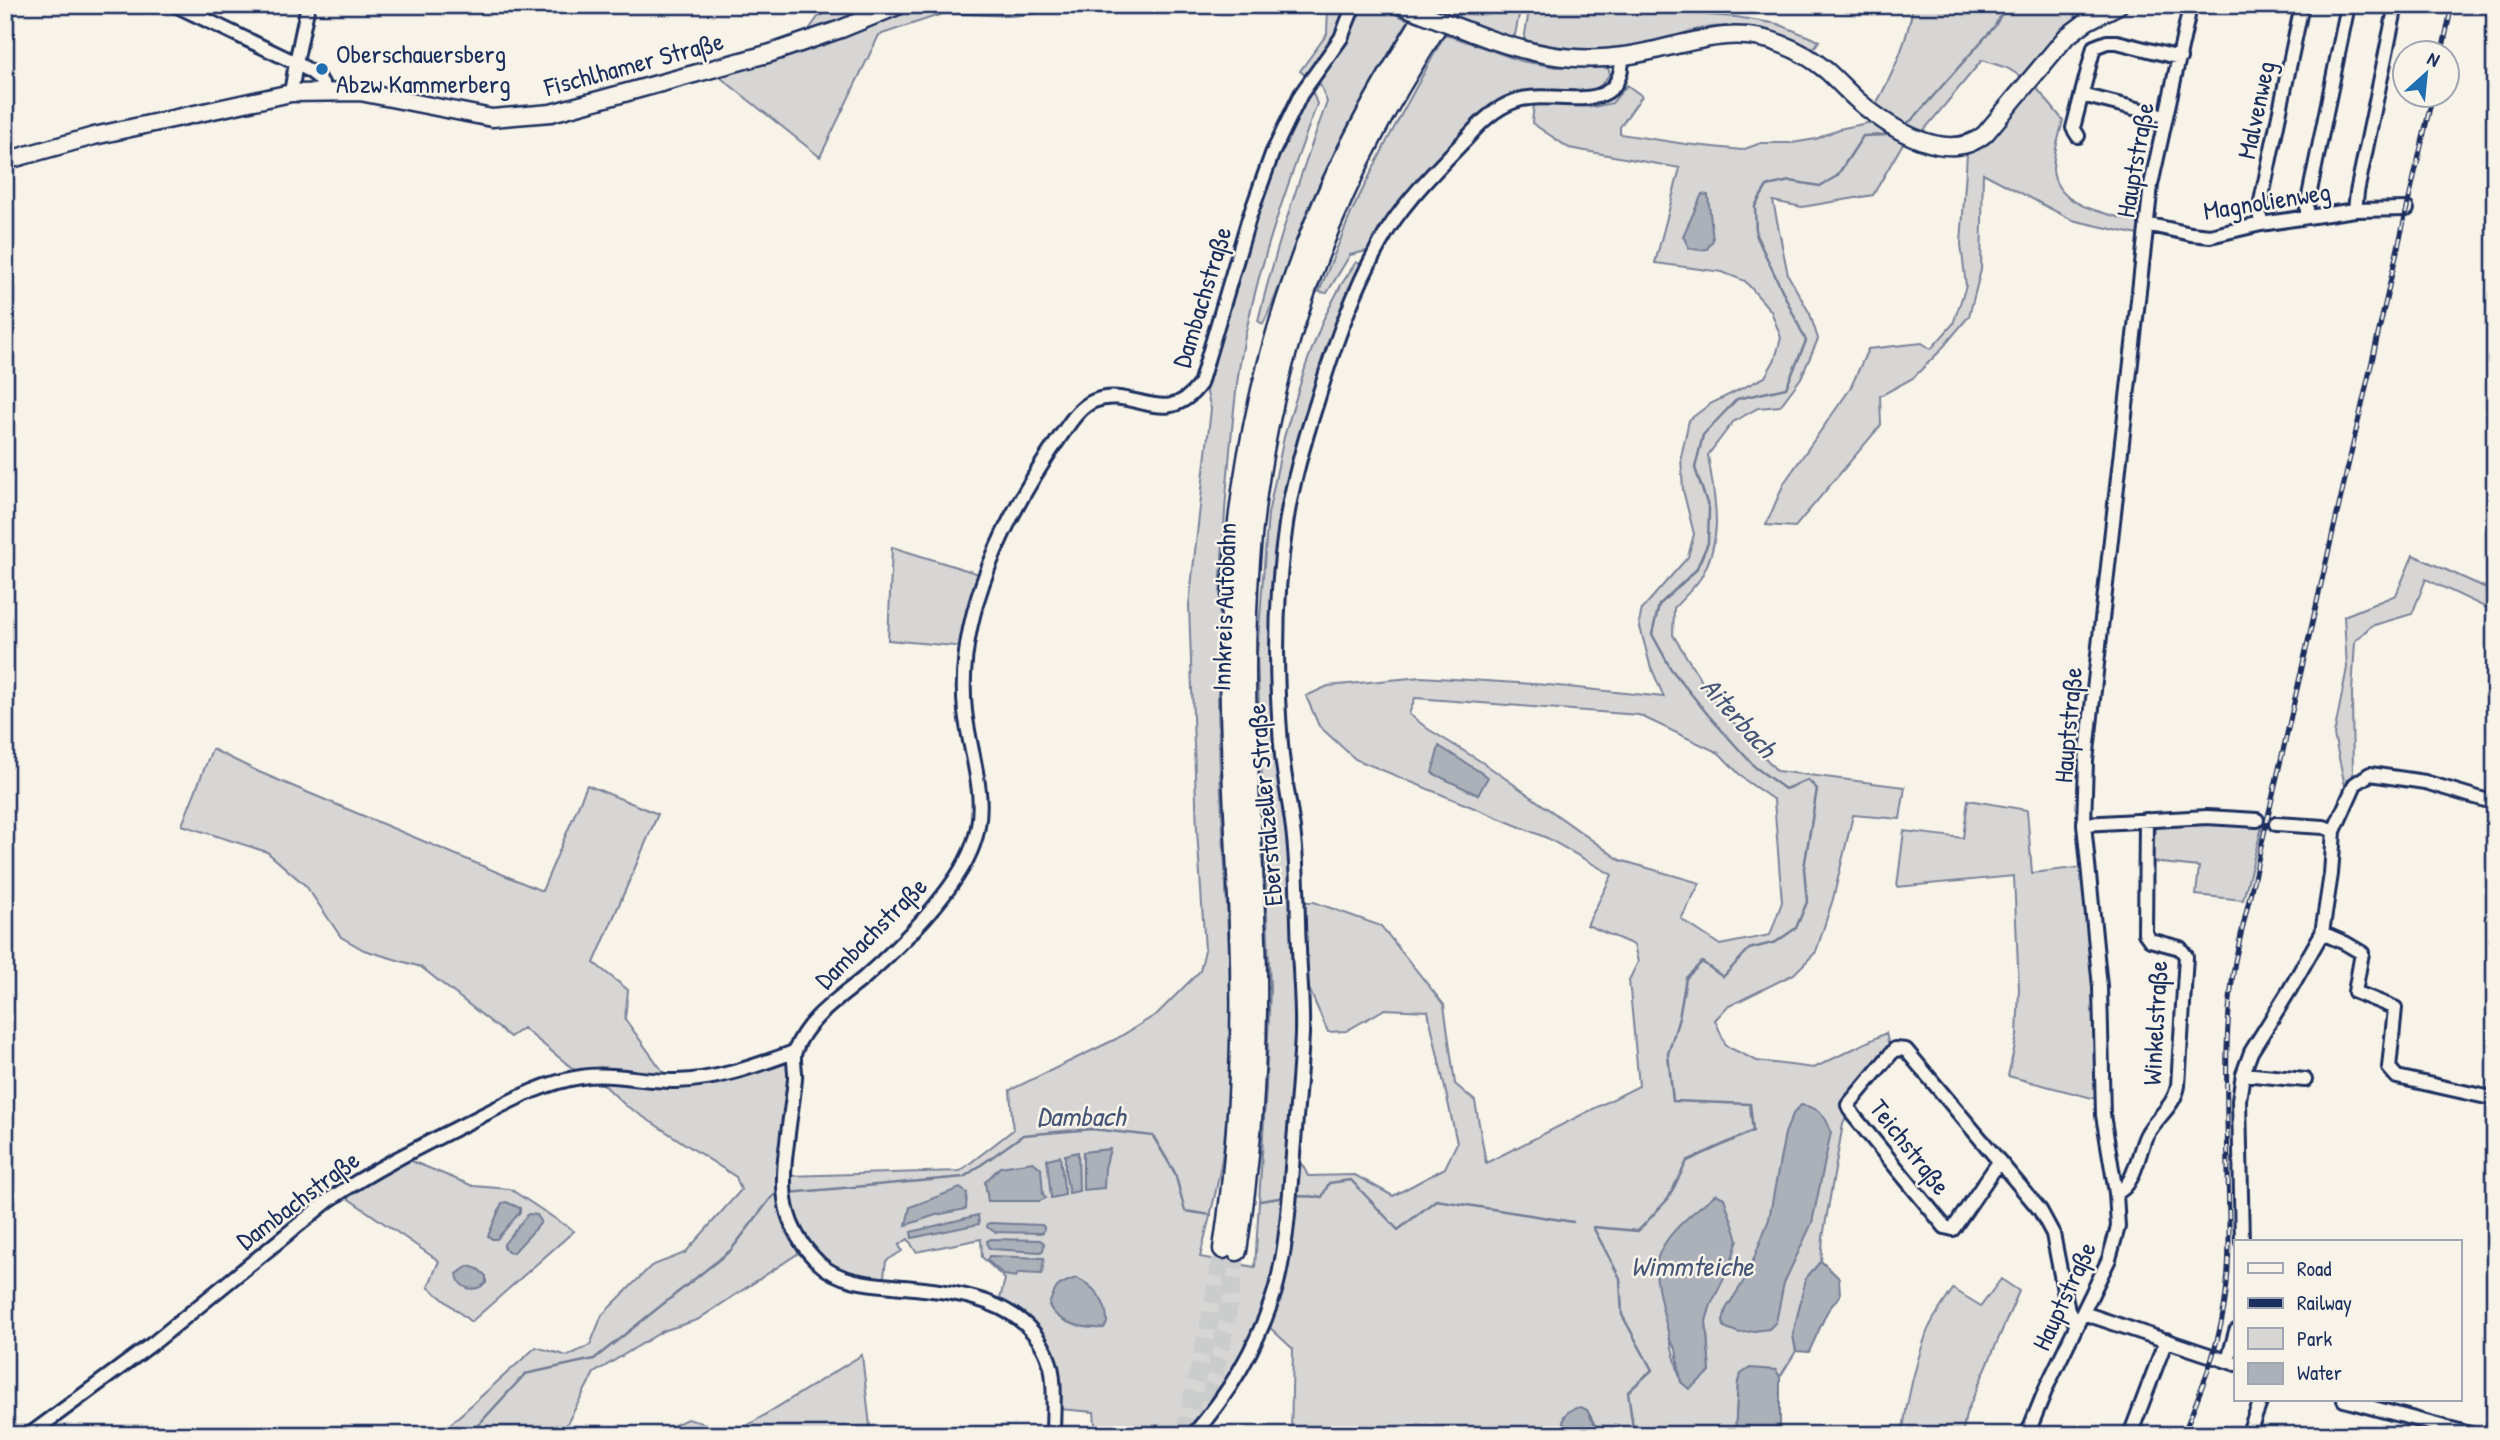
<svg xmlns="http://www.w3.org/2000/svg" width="2500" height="1440" font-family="'Patrick Hand',sans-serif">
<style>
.green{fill:#d7d6d4;stroke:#798299;stroke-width:2;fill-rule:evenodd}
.water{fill:#acb0b9;stroke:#727c95;stroke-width:2}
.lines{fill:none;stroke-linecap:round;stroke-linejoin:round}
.stream{stroke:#727c95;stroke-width:2.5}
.highway-tunnel{stroke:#cbcccc;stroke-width:18;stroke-dasharray:18 9;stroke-linecap:butt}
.minor-casing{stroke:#1b2f5e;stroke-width:18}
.major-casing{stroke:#1b2f5e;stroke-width:21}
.highway-casing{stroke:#1b2f5e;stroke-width:23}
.minor{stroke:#f7f3e8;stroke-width:12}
.major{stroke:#f7f3e8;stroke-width:16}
.highway{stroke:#f7f3e8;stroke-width:18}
.rail-casing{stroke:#1b2f5e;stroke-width:5}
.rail{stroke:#f7f3e8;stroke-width:2.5;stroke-dasharray:8;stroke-linecap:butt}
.major-bridge-casing{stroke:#1b2f5e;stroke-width:21;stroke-linecap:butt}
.major-bridge{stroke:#f7f3e8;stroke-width:16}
.poi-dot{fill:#1f6fb2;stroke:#f7f3e8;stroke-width:2.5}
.labels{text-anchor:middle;stroke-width:5;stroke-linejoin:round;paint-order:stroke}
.poi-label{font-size:26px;fill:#1b2f5e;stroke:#f7f3e8;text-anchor:start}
.street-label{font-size:26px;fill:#1b2f5e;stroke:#f7f3e8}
.water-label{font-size:28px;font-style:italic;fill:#465679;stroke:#f7f3e8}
</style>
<rect width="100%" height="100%" fill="#f7f3e8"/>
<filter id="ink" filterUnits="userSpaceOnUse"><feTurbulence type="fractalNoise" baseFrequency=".0143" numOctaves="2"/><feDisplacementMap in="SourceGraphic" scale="14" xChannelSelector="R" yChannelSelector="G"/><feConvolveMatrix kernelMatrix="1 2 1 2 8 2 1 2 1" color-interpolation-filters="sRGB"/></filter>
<g filter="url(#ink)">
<path class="green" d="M844 5H884L803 38 818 17Z
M913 5H1039L1037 13 1011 16 945 13 879 35 820 157 716 74 792 54Z
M1328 5H1350L1336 41 1309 78 1300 71 1327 34Z
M1361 5H1374L1409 20C1368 87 1329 156 1300 229 1288 261 1279 293 1263 324L1258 321C1276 246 1300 175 1327 102L1318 79 1345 42Z
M1465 5H1521L1515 35 1509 37 1458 17Z
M1530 5H1632L1633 10 1736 17 1778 24 1819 41 1814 48C1778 33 1744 22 1704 28 1677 33 1652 47 1626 50 1592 55 1557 47 1524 40Z
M1913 5H2074L2076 19 2061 31 2025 79 2007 68 1982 60 1920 135 1894 119 1876 104C1893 74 1908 40 1913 5Z
M1445 34 1521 61 1556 67 1607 65 1610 74 1601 85 1583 97C1568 95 1549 89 1535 91 1468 100 1405 198 1371 250L1350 255 1327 293 1319 292 1352 211 1388 139Z
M1627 85 1642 96 1620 127V134L1685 144 1742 150 1761 143H1792L1816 139 1839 129 1877 121 1906 138 1873 195 1802 207 1773 201 1788 275 1810 314 1818 339 1801 378 1780 406 1758 408 1733 422 1708 455C1715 501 1725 537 1700 579 1693 589 1682 599 1674 608L1673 635 1712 698 1777 771 1905 787 1900 819 1853 815 1833 899 1816 952 1794 974 1727 1007 1715 1020 1726 1046 1757 1061 1814 1068 1886 1033 1890 1051 1848 1114 1843 1124 1823 1237 1821 1261 1806 1278 1793 1335 1796 1351 1780 1377 1775 1370 1738 1381 1735 1435H1600L1587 1410 1564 1416 1562 1435H1291L1293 1349 1267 1325 1286 1269 1300 1160 1308 1176 1355 1175 1393 1196 1445 1168 1457 1143 1428 1011 1385 1009 1346 1031 1328 1032 1303 975V902H1314L1381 926 1444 1005 1455 1084 1475 1101 1486 1163 1639 1086 1629 980 1638 962 1634 945 1587 925 1612 875 1547 838 1355 759 1319 726 1306 696 1328 686 1421 677 1548 685 1664 697 1650 665 1639 623 1642 609 1688 557 1694 534 1683 490 1681 457 1689 420 1710 404 1765 377 1775 359 1781 338 1771 311 1745 281 1722 272 1655 263 1680 168 1569 148 1532 123 1534 103 1593 107 1612 103ZM1415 698 1639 715 1719 753 1745 780 1774 800 1782 902 1770 935 1720 945 1681 919 1700 883 1620 860 1485 764 1428 729 1409 714ZM1656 1268H1729L1711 1304 1706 1321 1710 1372 1689 1388 1681 1382 1670 1340Z
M2035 86 2063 120C2060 135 2053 153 2053 169 2055 208 2109 213 2139 223L2138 235 2072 220 1983 173 1981 270 1969 316 1939 352 1913 378 1880 396 1881 425 1795 527 1766 525 1784 483 1850 389 1868 349 1922 343 1931 349 1953 324 1966 286 1961 244 1967 154 1985 144Z
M1313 93 1317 104C1286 189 1255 273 1240 363 1233 407 1230 452 1226 497 1220 579 1216 661 1219 743 1223 876 1239 1010 1224 1142 1220 1181 1209 1219 1200 1257L1255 1267 1266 1088 1270 989 1257 655 1268 514 1284 437 1306 365 1323 320 1341 285 1356 262 1364 266 1291 475 1273 713 1280 785 1290 840 1294 903V1089L1284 1182 1280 1242 1271 1287 1254 1334 1227 1383 1184 1435H1096L1094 1412 1048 1408C1048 1395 1049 1381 1048 1368 1044 1341 1017 1325 997 1310L1005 1279 982 1257 981 1239 916 1252 908 1239 899 1245 902 1251 886 1261 882 1291 802 1251 697 1320 663 1331 594 1373 561 1435H438L536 1347 568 1356 590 1345 602 1315 651 1266 685 1253 741 1190 736 1177 625 1105 599 1080 690 1083 800 1054 787 1176 960 1171 1013 1130 1010 1090 1116 1039 1157 1014 1200 971 1205 950 1197 830 1189 605 1211 409 1205 385 1248 235 1275 161 1298 111 1307 96Z
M892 547 979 574 965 647 888 640Z
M2413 555 2495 592V612L2426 579 2412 614 2371 626 2355 641 2352 693 2353 781 2347 795 2334 735 2347 668 2344 616 2396 595Z
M212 749 259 772 542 891 587 785 658 814 594 963 628 990 625 1019 666 1076 577 1072 523 1028 510 1037 421 967 364 950 341 937 306 886 267 852 182 825Z
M1968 800 2027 810 2032 873 2083 867 2091 903 2096 1099 2008 1076 2017 1036 2019 989 2014 876 1897 887 1904 831 1963 838Z
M2236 813 2264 819 2243 900 2196 895 2199 867 2152 862 2156 815Z
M404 1158 473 1186 510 1189 574 1231 471 1322 428 1287 439 1261 343 1195Z
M2001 1279 2019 1291 1966 1414 1962 1435H1902C1907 1400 1915 1365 1927 1332 1933 1317 1944 1303 1953 1289L1981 1306Z
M862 1355 871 1435H654L687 1419 737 1432Z"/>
<path class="water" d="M1702 194 1708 195 1713 240 1707 249 1699 250 1689 248 1683 236Z
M1439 746 1488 777 1478 795 1432 773Z
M1801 1105C1820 1108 1825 1114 1831 1132L1812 1223 1784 1283 1776 1322 1769 1329 1739 1333 1724 1327 1723 1321 1726 1309 1747 1276 1769 1219 1785 1133 1793 1114Z
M1110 1149 1105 1168 1104 1188 1083 1190V1152Z
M1078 1152 1079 1191 1069 1193 1065 1172V1155Z
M1060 1156 1065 1195 1051 1198 1047 1159Z
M1033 1162 1041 1168 1043 1194 1046 1198 1040 1201H988L985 1182 1000 1167Z
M960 1188 967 1193 966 1209 936 1215 906 1225 910 1207Z
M1716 1194 1724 1198 1738 1240 1729 1268 1711 1304 1706 1321 1710 1372 1689 1389 1681 1382 1676 1349 1670 1340C1665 1318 1657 1293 1656 1270 1655 1240 1696 1210 1716 1194Z
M506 1202 520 1208V1212L497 1239H492L488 1236 502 1203Z
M528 1214 537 1215 541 1221 539 1225 514 1252H508L504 1248V1244Z
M978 1215 979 1224 912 1238 911 1232Z
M990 1223 1042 1225 1044 1227 1043 1233 995 1232 987 1227V1224Z
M991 1239 1040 1240 1044 1243 1043 1251 1040 1252 992 1249 988 1247 987 1241Z
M989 1256 1044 1258 1042 1274 1018 1273 1016 1277 1004 1275 987 1260Z
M1821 1261 1839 1278 1840 1295 1827 1312 1809 1352 1796 1351 1793 1335 1806 1278Z
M468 1266 478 1269 486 1276V1283C475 1293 459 1290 457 1274Z
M1076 1278C1094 1285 1108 1303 1107 1323L1104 1328C1086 1329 1057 1324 1049 1305 1056 1285 1056 1285 1076 1278Z
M1750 1368 1776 1370 1780 1377V1435H1735L1738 1381 1741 1374Z
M1581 1407 1587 1410 1600 1435H1562C1564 1418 1562 1410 1581 1407Z"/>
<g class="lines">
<path class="stream" d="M1903 126 1913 119 1995 26 2006 5
M788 1193 964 1177 1023 1135 1092 1129 1153 1136 1175 1173 1185 1211 1211 1215
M1295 1196 1322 1197 1329 1183 1351 1180 1398 1230 1436 1200 1573 1222
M1260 1201 1285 1197
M469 1435 525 1374 594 1359 731 1250 771 1198 776 1194
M1634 1435 1628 1392 1652 1370 1622 1315 1620 1278 1593 1227 1638 1231 1668 1199 1687 1161 1753 1131 1750 1104 1673 1101 1668 1054 1679 1018 1686 978 1702 962 1723 977 1749 949 1776 942 1796 928 1807 902 1804 868 1817 789 1808 780 1785 789 1755 767 1709 716 1671 669 1652 634 1659 605 1696 570 1708 543 1709 509 1695 468 1703 435 1737 399 1786 388 1806 341 1756 235 1755 206 1767 186 1790 181 1820 186 1837 176 1863 136 1887 135 1891 133"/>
<path class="highway-tunnel" d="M1203 1428 1225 1328 1237 1251
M1184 1435 1209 1325 1223 1249"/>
<g class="minor-casing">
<path id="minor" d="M175 5 296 63 308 5
M291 93 296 63C308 70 322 76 325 91
M2082 95 2165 116
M2078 136 2073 128 2094 47 2107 42H2117L2180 58
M2355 210 2357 192 2396 5
M2307 217V206L2348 5
M2146 224 2191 234 2210 236 2261 224 2355 210 2407 209
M2261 224 2259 211 2302 5
M2084 824 2207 817 2257 820
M2334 831 2355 784 2370 774 2425 782 2495 803
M2322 933 2345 943 2362 953 2355 992 2395 1008 2389 1068 2397 1077 2495 1099
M2243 1074 2305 1080
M1999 1162 1953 1229 1945 1227 1853 1115 1848 1105 1895 1049 1906 1050 2040 1210 2053 1234 2068 1311 2077 1325
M2116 1193C2135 1186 2138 1153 2146 1136 2155 1118 2174 1107 2178 1086L2186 956 2180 948 2150 940 2145 933 2146 820
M2242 1242 2239 1100 2243 1074 2251 1052 2289 991 2322 933 2331 874 2334 831 2324 827 2276 824
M2083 1313 2236 1364
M2228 1361 2236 1331
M2344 1400 2474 1435
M29 1435 156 1341 329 1200C371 1171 417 1148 463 1125 500 1107 539 1083 581 1077 611 1072 645 1082 676 1081 718 1080 755 1066 794 1052
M1053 1435C1053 1415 1056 1381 1050 1363 1029 1297 951 1291 893 1286 868 1284 837 1281 819 1263 782 1228 780 1190 787 1143 789 1122 793 1100 795 1079 796 1070 792 1059 795 1051 806 1019 840 998 864 978 900 946 957 890 973 845 990 799 970 757 965 711 955 615 1007 513 1060 437 1069 424 1079 407 1094 401 1133 385 1166 431 1200 384L1249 218 1272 154 1301 94 1341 38 1354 5
M1193 1435C1228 1395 1255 1350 1272 1300 1285 1264 1289 1206 1292 1168 1295 1124 1300 1079 1302 1034 1303 1006 1300 977 1299 948 1297 911 1298 874 1294 838 1291 806 1283 776 1281 744 1275 671 1275 597 1286 524 1292 483 1304 442 1317 402 1335 342 1356 282 1389 228 1408 198 1441 165 1466 139 1480 123 1495 108 1515 101 1553 87 1622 122 1622 57
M2027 1435 2047 1386 2109 1259 2118 1227 2116 1193 2103 1115 2100 987 2084 824 2086 761 2151 185 2188 16 2189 5
M2130 1435 2166 1340
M2248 1435 2261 1400"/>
</g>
<g class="major-casing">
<path id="major" d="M1473 33C1522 52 1570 64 1624 56 1678 49 1726 22 1781 44 1797 50 1813 59 1827 71 1837 80 1847 91 1857 100 1889 128 1947 166 1985 134L2066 37 2086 22 2119 5
M5 161 94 136 291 93 360 92 492 118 551 113 771 53 841 29 900 5"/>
</g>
<g class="highway-casing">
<path id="highway" d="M1223 1249C1239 1142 1243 1035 1239 927 1236 821 1226 716 1231 610 1237 462 1271 315 1333 180 1361 119 1396 62 1431 5
M1237 1251C1251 1159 1258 1067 1257 974 1254 836 1239 697 1250 560 1261 409 1306 261 1377 128 1399 86 1425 46 1450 5"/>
</g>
<use href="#minor" class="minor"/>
<use href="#major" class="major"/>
<use href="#highway" class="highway"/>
<g class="rail-casing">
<path id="rail" d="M2442 52 2452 5
M2183 1435C2200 1393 2217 1352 2224 1308 2231 1263 2229 1219 2228 1174 2227 1102 2223 1032 2235 961L2433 94"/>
</g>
<use href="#rail" class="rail"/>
<g class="major-bridge-casing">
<path id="major-bridge" d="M1400 5 1473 33"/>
</g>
<use href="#major-bridge" class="major-bridge"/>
</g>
</g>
<circle class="poi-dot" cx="322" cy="69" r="7"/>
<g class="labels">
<g class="poi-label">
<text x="336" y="63">Oberschauersberg<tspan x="336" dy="30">Abzw Kammerberg</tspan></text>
</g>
<g class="street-label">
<text transform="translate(634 64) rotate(-15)" y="9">Fischlhamer Straße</text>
<text transform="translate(2256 110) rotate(-78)" y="9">Malvenweg</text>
<text transform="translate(2135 160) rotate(-80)" y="9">Hauptstraße</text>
<text transform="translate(2267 201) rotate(-9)" y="9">Magnolienweg</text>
<text transform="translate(1202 297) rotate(-73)" y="9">Dambachstraße</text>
<text transform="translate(1224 607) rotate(-88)" y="9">Innkreis Autobahn</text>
<text transform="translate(2068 725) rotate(-85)" y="9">Hauptstraße</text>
<text transform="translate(1265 805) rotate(-95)" y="9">Eberstalzeller Straße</text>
<text transform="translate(871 933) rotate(-45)" y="9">Dambachstraße</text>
<text transform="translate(2155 1023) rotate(-87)" y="9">Winkelstraße</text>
<text transform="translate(1910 1147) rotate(52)" y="9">Teichstraße</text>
<text transform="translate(298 1200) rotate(-37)" y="9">Dambachstraße</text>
<text transform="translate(2064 1296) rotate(-65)" y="9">Hauptstraße</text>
</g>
<g class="water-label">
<text transform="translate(1739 717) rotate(48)" y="10">Aiterbach</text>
<text x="1081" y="1126">Dambach</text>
<text x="1692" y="1276">Wimmteiche</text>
</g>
</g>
<rect width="2500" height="1440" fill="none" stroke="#f7f3e8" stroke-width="28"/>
<rect x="14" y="14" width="2472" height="1412" fill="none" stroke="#1b2f5e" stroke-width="2.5" filter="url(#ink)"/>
<rect x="2234" y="1240" width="228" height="161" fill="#f7f3e8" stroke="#9fa5b1" stroke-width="2"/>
<rect x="2248" y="1263" width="35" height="10" fill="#f7f3e8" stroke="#9fa5b1" stroke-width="2"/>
<text x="2297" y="1276" font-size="21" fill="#1b2f5e">Road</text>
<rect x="2248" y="1298" width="35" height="10" fill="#1b2f5e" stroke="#9fa5b1" stroke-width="2"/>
<text x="2297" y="1310" font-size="21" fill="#1b2f5e">Railway</text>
<rect x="2248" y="1328" width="35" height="21" fill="#d7d6d4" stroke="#9fa5b1" stroke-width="2"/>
<text x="2297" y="1346" font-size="21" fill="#1b2f5e">Park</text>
<rect x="2248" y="1363" width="35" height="21" fill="#acb0b9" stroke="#9fa5b1" stroke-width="2"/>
<text x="2297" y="1380" font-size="21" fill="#1b2f5e">Water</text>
<g transform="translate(2426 74) rotate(27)"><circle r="33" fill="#f7f3e8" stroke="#9fa5b1" stroke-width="2"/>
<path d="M0-5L12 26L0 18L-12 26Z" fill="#1f6fb2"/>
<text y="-10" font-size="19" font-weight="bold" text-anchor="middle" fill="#1b2f5e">N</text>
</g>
</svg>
